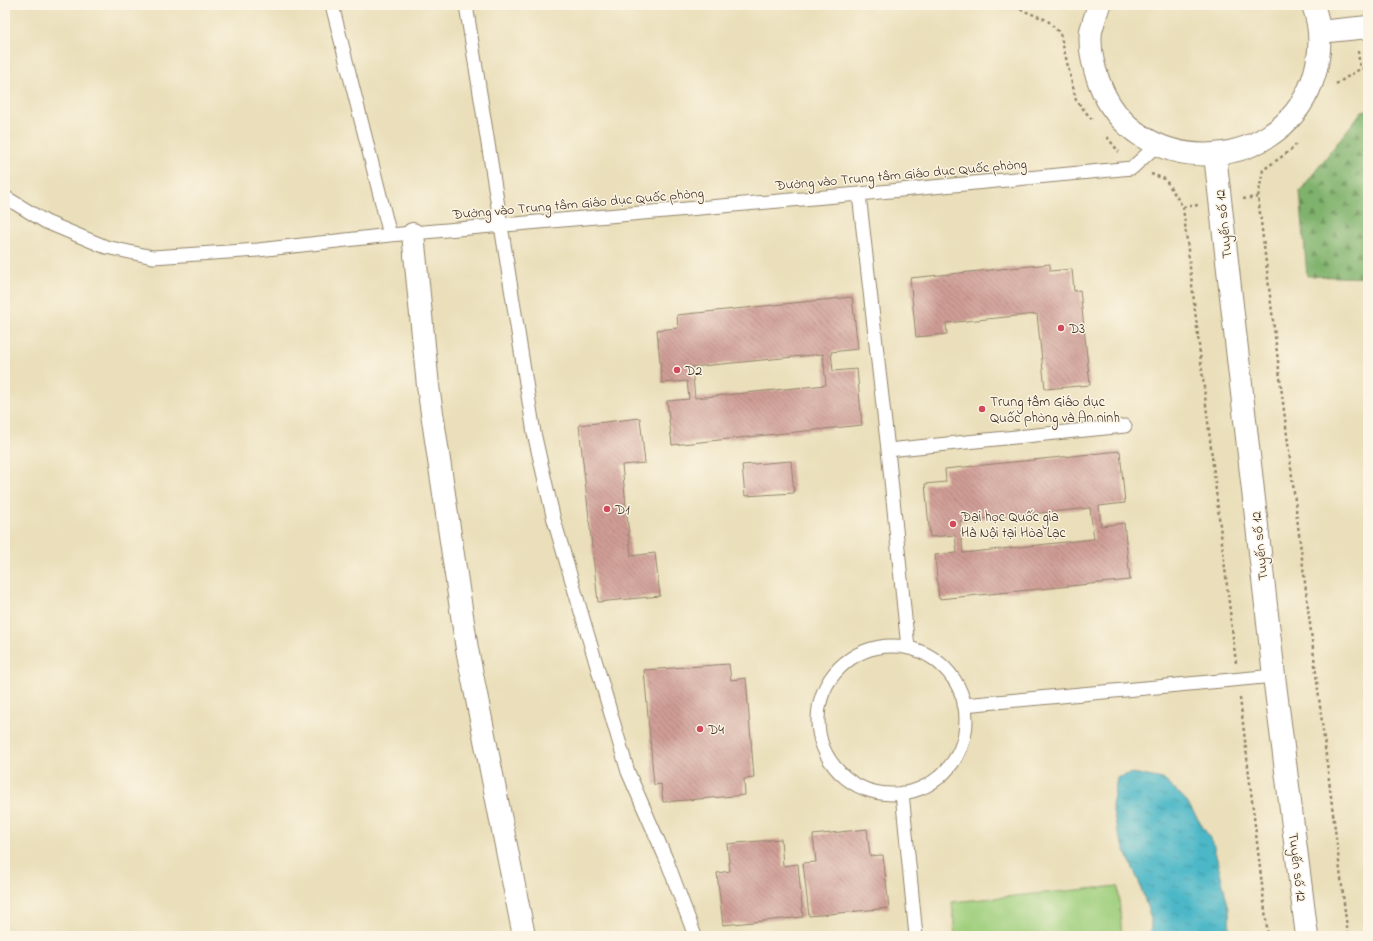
<svg xmlns="http://www.w3.org/2000/svg" width="1373" height="941" font-family="'Indie Flower',sans-serif">
<style>
.green{fill:#9fcf7d;stroke:#6d7c4e}
.forest{fill:url(#forest-firs);stroke:#5d6e45}
.water{fill:url(#water-ripples);stroke:#437072}
.building{fill:url(#building-back-hatch);fill-rule:evenodd}
.lines{fill:none;stroke-linecap:round;stroke-linejoin:round}
.service-casing{stroke:#92846c;stroke-width:15}
.minor-casing{stroke:#92846c;stroke-width:24}
.tertiary-casing{stroke:#92846c;stroke-width:24}
.path{stroke:#92846c;stroke-width:2.5;stroke-dasharray:3 3;stroke-linecap:butt}
.service{stroke:#fff;stroke-width:13}
.minor{stroke:#fff;stroke-width:22}
.tertiary{stroke:#fff;stroke-width:22}
.poi-dot{fill:#d1495b;stroke:#fcf5e5;stroke-width:1.5}
.labels{text-anchor:middle;stroke-width:3;stroke-linejoin:round;paint-order:stroke}
.street-label{font-size:14px;fill:#3b2a1e;stroke:#fcf5e5}
.poi-label{font-size:14px;fill:#3b2a1e;stroke:#fcf5e5;text-anchor:start}
</style>
<defs>
<pattern id="forest-firs" width="22" height="20" patternUnits="userSpaceOnUse"><rect width="22" height="20" fill="#7fb26c"/><path d="M5 1l3.5 6h-7zM16 11l3.5 6h-7z" fill="#699158"/></pattern>
<pattern id="water-ripples" width="26" height="14" patternUnits="userSpaceOnUse"><rect width="26" height="14" fill="#4bb7c7"/><path d="M2 4q2-2 4 0t4 0M15 11q2-2 4 0t4 0" fill="none" stroke="#4095a1"/></pattern>
<pattern id="building-back-hatch" width="6" height="6" patternUnits="userSpaceOnUse"><rect width="6" height="6" fill="#cf9d95"/><path d="M-1 5l2 2M0 0l6 6M5-1l2 2" fill="none" stroke="#a98079"/></pattern>
</defs>
<rect width="100%" height="100%" fill="#fcf5e5"/>
<filter id="ink" filterUnits="userSpaceOnUse"><feTurbulence type="fractalNoise" baseFrequency=".025" numOctaves="2"/><feDisplacementMap in="SourceGraphic" scale="8" xChannelSelector="R" yChannelSelector="G"/><feConvolveMatrix kernelMatrix="1 2 1 2 8 2 1 2 1" color-interpolation-filters="sRGB"/></filter>
<filter id="wash" filterUnits="userSpaceOnUse"><feTurbulence type="fractalNoise" baseFrequency=".012" numOctaves="4" result="noise"/><feDisplacementMap in="SourceGraphic" scale="16" xChannelSelector="R" yChannelSelector="G"/><feGaussianBlur stdDeviation="0.9" result="paint"/><feColorMatrix in="noise" values="0 0 0 0 0 0 0 0 0 0 0 0 0 0 0 0 0 1.4 0 .05"/><feComposite in="paint" operator="in"/></filter>
<g filter="url(#wash)">
<rect width="100%" height="100%" fill="#eadfba"/>
<path class="green" d="M1118 886 1122 936H955L952 902Z"/>
<path class="forest" d="M1368 110V278L1307 276 1300 191 1362 111Z"/>
<path class="water" d="M1132 773 1163 779 1185 799 1213 843 1229 909 1230 936H1150L1151 919 1139 882 1118 834 1112 806 1117 778Z"/>
<g id="blocks">
<path class="building" d="M1050 264V271L1072 269 1074 291 1080 290 1090 385 1045 389 1037 314 946 323 947 334 916 337 910 278Z
M852 297 858 349 831 352 833 371 857 369 862 425 672 445 667 401 689 399 687 381 662 383 657 330 678 328 677 315ZM823 354 826 385 695 398 692 367Z
M640 418 645 463 622 465 631 556 655 553 660 596 598 602 579 425Z
M1120 451 1125 503 1099 506 1101 526 1124 523 1130 580 939 599 935 555 957 553 955 535 930 537 925 484 946 482 945 469ZM1090 508 1094 539 963 553 960 521Z
M791 461 794 493 745 496 742 465Z
M729 664 731 680 746 678 754 778 744 779 745 795 663 802 661 784 654 785 644 670Z
M867 829 870 856 883 855 889 908 809 916 803 863 816 862 813 835Z
M781 839 783 866 798 864 803 917 723 925 717 873 730 871 727 844Z"/>
</g>
</g>
<g filter="url(#ink)">
<use href="#blocks" fill-opacity="0" stroke="#92846c" stroke-width="1"/>
<g class="lines">
<g class="service-casing">
<path id="service" d="M332 5 390 235
M466 5 534 433 554 520 628 772 667 861 695 936
M859 194 888 450 908 648
M5 197 46 222 106 247 153 257 258 250 390 235 859 194 1132 168 1157 145
M888 450 1125 426
M818 720a74 74 0 1 1 148 0a74 74 0 1 1-148 0Z
M964 705 1274 676
M902 793 916 936"/>
</g>
<g class="minor-casing">
<path id="minor" d="M1215 155 1274 676 1307 936
M413 234 428 386 467 649 524 936"/>
</g>
<g class="tertiary-casing">
<path id="tertiary" d="M1099 5C1096 14 1093 23 1091 31 1089 48 1093 66 1099 82 1134 179 1276 178 1312 82 1321 57 1322 30 1313 5
M1319 32 1368 27"/>
</g>
<path class="path" d="M1009 5 1047 20 1060 33 1076 100 1093 121
M1358 51 1360 69
M1336 84 1360 69 1368 68
M1107 137 1119 152
M1296 144 1291 150 1263 170 1258 197 1348 936
M1151 174 1165 179 1183 207 1236 663
M1243 199 1258 197
M1183 207 1198 205
M1240 698 1268 936"/>
<use href="#service" class="service"/>
<use href="#minor" class="minor"/>
<use href="#tertiary" class="tertiary"/>
</g>
</g>
<g class="poi-dot">
<circle cx="1061" cy="328" r="4"/>
<circle cx="677" cy="370" r="4"/>
<circle cx="982" cy="409" r="4"/>
<circle cx="607" cy="509" r="4"/>
<circle cx="953" cy="524" r="4"/>
<circle cx="700" cy="729" r="4"/>
</g>
<g class="labels">
<g class="street-label">
<text transform="translate(901 174) rotate(-5)" y="5">Đường vào Trung tâm Giáo dục Quốc phòng</text>
<text transform="translate(578 203) rotate(-5)" y="5">Đường vào Trung tâm Giáo dục Quốc phòng</text>
<text transform="translate(1223 224) rotate(-96)" y="5">Tuyến số 12</text>
<text transform="translate(1259 546) rotate(-96)" y="5">Tuyến số 12</text>
<text transform="translate(1298 867) rotate(83)" y="5">Tuyến số 12</text>
</g>
<g class="poi-label">
<text x="1069" y="333">D3</text>
<text x="685" y="375">D2</text>
<text x="990" y="406">Trung tâm Giáo dục<tspan x="990" dy="16">Quốc phòng và An ninh</tspan></text>
<text x="615" y="514">D1</text>
<text x="961" y="521">Đại học Quốc gia<tspan x="961" dy="16">Hà Nội tại Hòa Lạc</tspan></text>
<text x="708" y="734">D4</text>
</g>
</g>
<rect width="1373" height="941" fill="none" stroke="#fcf5e5" stroke-width="20"/>
</svg>
